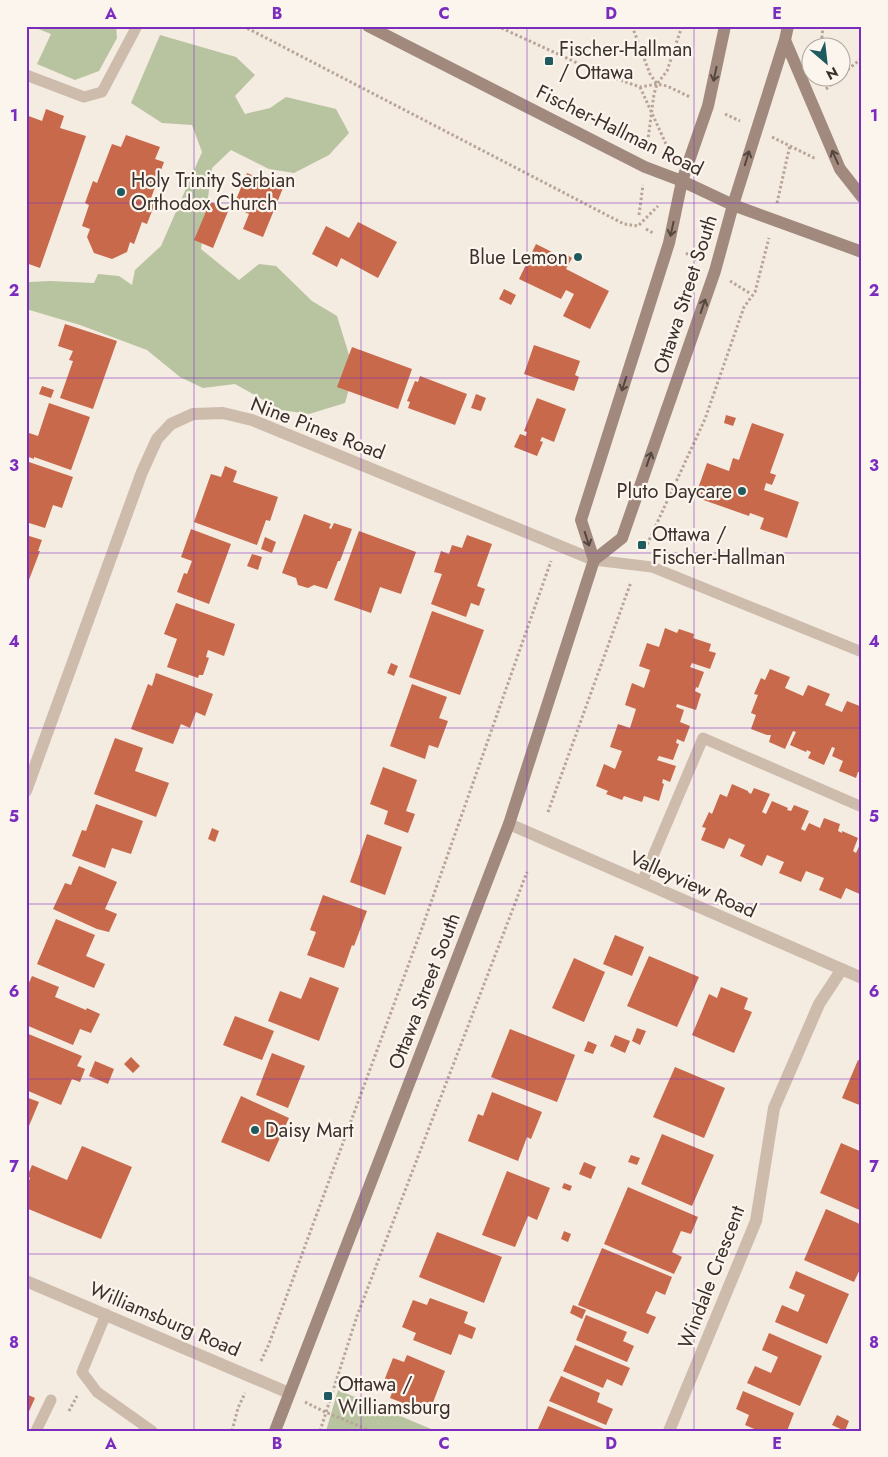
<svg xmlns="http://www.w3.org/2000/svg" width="888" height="1457" font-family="Jost,sans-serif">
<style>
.green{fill:#b8c4a0}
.building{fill:#c8694b}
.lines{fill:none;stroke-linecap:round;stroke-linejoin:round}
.path{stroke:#b9a596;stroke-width:3;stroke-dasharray:2.5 2.5;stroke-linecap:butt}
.lane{stroke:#cdbbac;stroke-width:11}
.street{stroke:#cdbbac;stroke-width:12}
.secondary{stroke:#a18a7d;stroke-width:12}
.oneway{stroke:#544640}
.grid{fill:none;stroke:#7b2cbf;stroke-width:1;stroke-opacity:0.55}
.poi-dot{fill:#1f5a5e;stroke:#fbf5ee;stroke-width:2}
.labels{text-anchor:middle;stroke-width:4.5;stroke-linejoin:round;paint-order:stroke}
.poi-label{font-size:20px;fill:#3b302b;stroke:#fbf5ee;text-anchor:start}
.street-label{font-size:20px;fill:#3b302b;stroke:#fbf5ee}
.neatline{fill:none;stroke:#7b2cbf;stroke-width:2}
.grid-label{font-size:16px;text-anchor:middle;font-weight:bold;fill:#7b2cbf}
</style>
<rect width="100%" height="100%" fill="#f4ebe1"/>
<path class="green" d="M31 26H116L117 38 99 71 75 80 37 64 51 34Z
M160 35 236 57 255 75 235 96 245 114 270 108 286 97 336 109 349 133 329 155 294 173 269 169 231 150 212 168 201 249 239 280 259 264 276 266 312 301 337 316 354 371 345 403 309 414 281 410 235 384 203 388 180 377 147 350 80 325 26 309V281L29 282 50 281 94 283 98 274 119 276 132 285 135 270 161 246 202 152 192 125 162 123 131 103Z
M338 1390 436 1431H326Z"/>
<path class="building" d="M46 109 64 116 60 128 86 136 40 268 26 263V115L42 121Z
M126 135 160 147 155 159 164 162 150 201 155 203 147 224 142 222 134 244 130 242 127 252 112 259 94 253 87 237 90 229 82 226 89 205 85 203 93 181 97 183 112 144 121 147Z
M247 173 283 188 263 237 243 229 249 214 233 207Z
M210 202 229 209 213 248 194 240Z
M358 222 397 242 378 278 341 258 337 267 312 254 326 226 349 238Z
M536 244 562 257 564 253 572 258 566 269 609 291 590 329 563 316 574 294 566 290 561 299 519 279Z
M504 289 516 295 511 305 499 299Z
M65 324 117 341 93 409 60 398 73 361 69 360 73 351 58 346Z
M534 345 580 361 575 375 579 377 574 391 524 374Z
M352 347 412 369 398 409 337 387Z
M420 376 467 394 455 425 408 408 410 402 407 401 415 381 418 382Z
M42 386 54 390 51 398 39 394Z
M476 394 486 398 481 411 471 408Z
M537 398 566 409 554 442 542 437 540 441 543 442 537 456 514 447 520 434 526 436 527 432 524 431Z
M49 403 90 417 71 470 34 457V459L26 456V440L29 433 38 436Z
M726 415 736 418 733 426 724 423Z
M752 423 784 434 770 473 776 475 772 485 766 483 764 490 799 502 787 538 760 529 764 518 750 513 749 516 695 497 707 463 729 471 733 458 739 460Z
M26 461 73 477 62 508 53 505 45 528 26 522Z
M225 466 237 471 233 482 278 497 270 521 266 520 257 545 194 522 211 474 221 477Z
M304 514 331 524 329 528 331 529 334 523 352 529 340 561H338L327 589 314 585 308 588 298 585 296 578 282 573Z
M191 529 231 544 209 604 177 592 184 573 187 574 192 561 181 557Z
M359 531 416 552 401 594 380 587 371 613 334 600Z
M26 535 42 540 38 551H40L27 585Z
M467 535 492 544 477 586 485 589 479 606 471 603 466 617 431 604 442 574 434 572 441 551 449 554 452 545 462 548Z
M265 537 276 542 272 553 261 549Z
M252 554 262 557 258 570 247 566Z
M176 603 235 624 224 656 208 650 206 657 209 658 203 675H199L198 678 167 667 177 639 164 634Z
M432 611 484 630 460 695 409 677Z
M665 628 677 633 679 629 694 634 693 638 711 644 709 651 716 653 710 669 692 663 690 667 704 672 698 688 696 687 695 691 701 694 696 710 677 704 676 707 684 710 680 722 690 726 684 742 677 739 676 743 679 744 673 760 659 756 657 760 676 766 670 782 663 779 662 783 664 784 659 801 644 796 642 802 624 796 622 800 606 794 608 791 596 786 604 764 615 769 622 751 610 747 618 724 630 728 636 709 625 705 632 683 644 688 650 670 639 666 647 643 659 647Z
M391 663 398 666 394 676 387 673Z
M770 669 790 677 785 688 803 696 808 685 830 694 825 705 842 712 847 701 862 707V773L858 772 856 778 839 771 843 761 832 756 835 748 832 747 824 765 808 758 811 752 807 750 806 752 790 745 796 732 793 731 785 749 769 742 771 735H767L751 729 756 715 751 713 758 695 754 694 761 678 765 680Z
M156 673 213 694 205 716 196 712 190 728 181 724 173 744 131 729 148 684 152 686Z
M412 684 447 697 439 718 448 721 438 748 429 745 425 759 390 746Z
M115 738 143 748 135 771 169 783 156 817 94 794Z
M383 767 417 780 406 811 415 814 408 833 384 824 388 811 370 804Z
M732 784 748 791V792L751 794 754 788 770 794 762 812 766 814 772 801 788 808 787 810 791 811 794 805 809 811 801 829 805 831 809 823 820 828 824 818 840 824 838 831 842 833V831L858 838 853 851 856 853 862 840V895L846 888 841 899 819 890 824 878 806 871 801 882 779 873 784 862 767 855 762 866 740 856 745 845 729 838 724 849 701 840 706 828 702 827 709 812 712 814 720 794 727 797Z
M96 804 143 821 131 854 112 848 105 868 72 856 82 830 86 831Z
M212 828 219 831 215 842 208 839Z
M367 834 402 847 385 895 350 882Z
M79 866 117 882 105 909 117 914 109 932 97 929 53 909 65 883 71 885Z
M323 895 367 911 354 946 352 945 344 968 307 955 316 932 310 930Z
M56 919 95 935 86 956 105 964 94 988 37 964Z
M615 935 644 947 632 976 603 964Z
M649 956 699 977 677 1027 627 1006Z
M574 958 605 972 584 1022 552 1008Z
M32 976 59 987 55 997 86 1010 87 1008 100 1014 91 1033 80 1029 73 1045 26 1025V989Z
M310 977 339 988 319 1041 268 1021 280 991 301 999Z
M721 987 748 998 744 1009 752 1012 734 1053 692 1035 709 994 717 998Z
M235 1016 274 1031 262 1060 223 1045Z
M637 1028 646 1031 640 1045 632 1041Z
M510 1029 575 1055 557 1102 491 1077Z
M26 1033 82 1056 77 1066 85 1069 80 1082 72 1079 61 1105 26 1090Z
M615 1035 630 1041 625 1053 610 1046Z
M588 1041 597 1045 593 1054 584 1051Z
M272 1053 305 1066 288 1108 256 1095Z
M131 1057 140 1066 133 1073 124 1064Z
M858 1060 862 1062V1106L842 1098Z
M95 1061 114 1069 108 1084 89 1076Z
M675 1067 725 1088 704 1138 653 1117Z
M492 1092 542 1112 531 1139 527 1137 518 1161 468 1141 478 1114 483 1116Z
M241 1096 289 1118 269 1162 221 1142Z
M26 1097 39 1102 26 1133Z
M662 1134 714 1155 692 1206 641 1184Z
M841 1143 862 1152V1211L820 1193Z
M82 1146 132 1167 101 1239 26 1208V1187L30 1178 27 1177 32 1165 67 1180Z
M631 1155 640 1158 637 1165 628 1162Z
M584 1162 596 1167 591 1179 579 1174Z
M507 1171 550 1188 537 1220 528 1216 515 1247 482 1235Z
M564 1183 572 1186 570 1191 562 1188Z
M628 1187 698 1217 691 1234 681 1231 672 1252 682 1257 674 1274 604 1244Z
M826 1209 862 1225V1265L854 1282 804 1260Z
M564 1231 571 1234 568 1242 561 1239Z
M437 1232 502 1257 484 1303 419 1277Z
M602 1248 672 1277 665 1295 656 1291 646 1313 656 1317 648 1334 578 1305Z
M796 1271 849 1294 827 1344 775 1322 782 1305 798 1312 805 1295 789 1288Z
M430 1298 468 1312 464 1323 476 1328 472 1339 459 1334 451 1355 413 1340 416 1333 402 1327 413 1300 427 1305Z
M573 1305 586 1310 582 1319 570 1313Z
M586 1315 627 1332 623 1341 634 1346 627 1362 576 1340Z
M769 1333 822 1356 800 1406 747 1383 755 1366 771 1373 778 1357 762 1350Z
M575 1345 630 1368 622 1386 607 1379 603 1388 563 1371Z
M407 1355 445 1371 429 1413 390 1398 393 1390 382 1386 393 1358 404 1362Z
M561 1376 600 1393 597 1402 613 1409 606 1425 549 1401Z
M743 1391 794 1413 787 1431H759L745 1425 749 1415 736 1409Z
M26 1394 35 1398 26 1418Z
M548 1406 604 1429 603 1431H537Z
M837 1415 849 1421 845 1431 832 1425Z"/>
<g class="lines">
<path class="path" d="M243 26 624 224 638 226 658 206
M497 26 597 72 640 87 657 84 667 86 690 97
M632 26 650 74 657 84
M821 48 823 26
M840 76 862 58
M640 87 671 155
M826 89 839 78
M725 114 740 121
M772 137 816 159
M647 147 654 94 657 84 667 71 682 26
M777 203 790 145
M639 215 643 185
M646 229 653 233
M686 253 699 262
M730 281 751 294
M645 549 705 419 744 307 755 292 769 238
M548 812 631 582
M261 1361 269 1344 422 928 551 561
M305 1402 323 1411 371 1431
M69 1411 77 1396
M232 1431 238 1408 245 1393
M320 1431 357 1316 527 872"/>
<path class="lane" d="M26 75 84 97 102 92 137 26
M594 560 652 567 862 652
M642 882 703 738 862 807
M106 1314 82 1372 97 1392 152 1431
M36 1431 51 1400"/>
<path class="street" d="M26 791 142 472 157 439 171 424 193 414 223 413 252 420 594 560
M509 824 862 978
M26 1281 289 1393
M669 1431 756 1221 774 1108 819 1004 842 969"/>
<path class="secondary" d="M368 26 645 167 682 181 733 205 862 252
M785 40 840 169 862 197
M594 560 581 520 669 243 682 181 708 106 725 26
M275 1431 509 824 594 560 622 538 715 271 733 205 785 40 788 26"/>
</g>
<defs><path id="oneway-shaft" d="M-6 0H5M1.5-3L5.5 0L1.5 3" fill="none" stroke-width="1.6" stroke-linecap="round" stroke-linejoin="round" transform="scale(1.25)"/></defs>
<g class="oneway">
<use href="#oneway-shaft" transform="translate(715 74) rotate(102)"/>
<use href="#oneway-shaft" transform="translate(835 157) rotate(-114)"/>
<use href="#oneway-shaft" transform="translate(747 158) rotate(-73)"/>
<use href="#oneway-shaft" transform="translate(672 229) rotate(102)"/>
<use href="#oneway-shaft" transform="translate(703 306) rotate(-71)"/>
<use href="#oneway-shaft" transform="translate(624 384) rotate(108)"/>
<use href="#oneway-shaft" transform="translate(649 459) rotate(-71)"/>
<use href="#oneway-shaft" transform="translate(587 539) rotate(72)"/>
</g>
<path class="grid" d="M194 26V1431M361 26V1431M527 26V1431M694 26V1431M26 203H862M26 378H862M26 553H862M26 728H862M26 904H862M26 1079H862M26 1254H862"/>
<g class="poi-dot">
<rect x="544" y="56" width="10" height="10" rx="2.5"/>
<circle cx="121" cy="192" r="5"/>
<circle cx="578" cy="257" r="5"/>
<circle cx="742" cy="491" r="5"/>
<rect x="637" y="540" width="10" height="10" rx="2.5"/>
<circle cx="255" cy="1130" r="5"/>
<rect x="323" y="1391" width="10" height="10" rx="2.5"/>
</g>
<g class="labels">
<g class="poi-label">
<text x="559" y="56">Fischer-Hallman<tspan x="559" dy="23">/ Ottawa</tspan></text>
<text x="131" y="187">Holy Trinity Serbian<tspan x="131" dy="23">Orthodox Church</tspan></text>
<text x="568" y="264" text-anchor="end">Blue Lemon</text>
<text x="732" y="498" text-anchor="end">Pluto Daycare</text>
<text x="652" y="541">Ottawa /<tspan x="652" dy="23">Fischer-Hallman</tspan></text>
<text x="265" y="1137">Daisy Mart</text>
<text x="338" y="1391">Ottawa /<tspan x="338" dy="23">Williamsburg</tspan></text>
</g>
<g class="street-label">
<text transform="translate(620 130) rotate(26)" y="7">Fischer-Hallman Road</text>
<text transform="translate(685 294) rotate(-72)" y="7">Ottawa Street South</text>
<text transform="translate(318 428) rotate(21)" y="7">Nine Pines Road</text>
<text transform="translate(693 884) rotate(24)" y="7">Valleyview Road</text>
<text transform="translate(424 991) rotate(-69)" y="7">Ottawa Street South</text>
<text transform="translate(711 1277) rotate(-69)" y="7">Windale Crescent</text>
<text transform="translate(165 1319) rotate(23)" y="7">Williamsburg Road</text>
</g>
</g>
<rect width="888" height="1457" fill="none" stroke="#fbf5ee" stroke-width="55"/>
<g transform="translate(826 62) rotate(152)"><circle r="24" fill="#fbf5ee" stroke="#aea6a0"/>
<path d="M0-4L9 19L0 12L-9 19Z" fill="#1f5a5e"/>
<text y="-8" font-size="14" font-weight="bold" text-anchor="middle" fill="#3b302b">N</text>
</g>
<rect x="28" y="28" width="832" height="1402" class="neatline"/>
<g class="grid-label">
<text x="111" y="19">A</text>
<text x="277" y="19">B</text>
<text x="444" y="19">C</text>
<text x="611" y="19">D</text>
<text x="777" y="19">E</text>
<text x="14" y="121">1</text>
<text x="874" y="121">1</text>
<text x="14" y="296">2</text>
<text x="874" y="296">2</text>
<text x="14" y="471">3</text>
<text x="874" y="471">3</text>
<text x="14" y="647">4</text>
<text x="874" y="647">4</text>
<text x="14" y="822">5</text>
<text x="874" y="822">5</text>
<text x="14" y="997">6</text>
<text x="874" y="997">6</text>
<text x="14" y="1172">7</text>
<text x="874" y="1172">7</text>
<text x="14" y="1348">8</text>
<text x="874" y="1348">8</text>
<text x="111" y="1449">A</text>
<text x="277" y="1449">B</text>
<text x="444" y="1449">C</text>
<text x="611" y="1449">D</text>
<text x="777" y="1449">E</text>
</g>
</svg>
